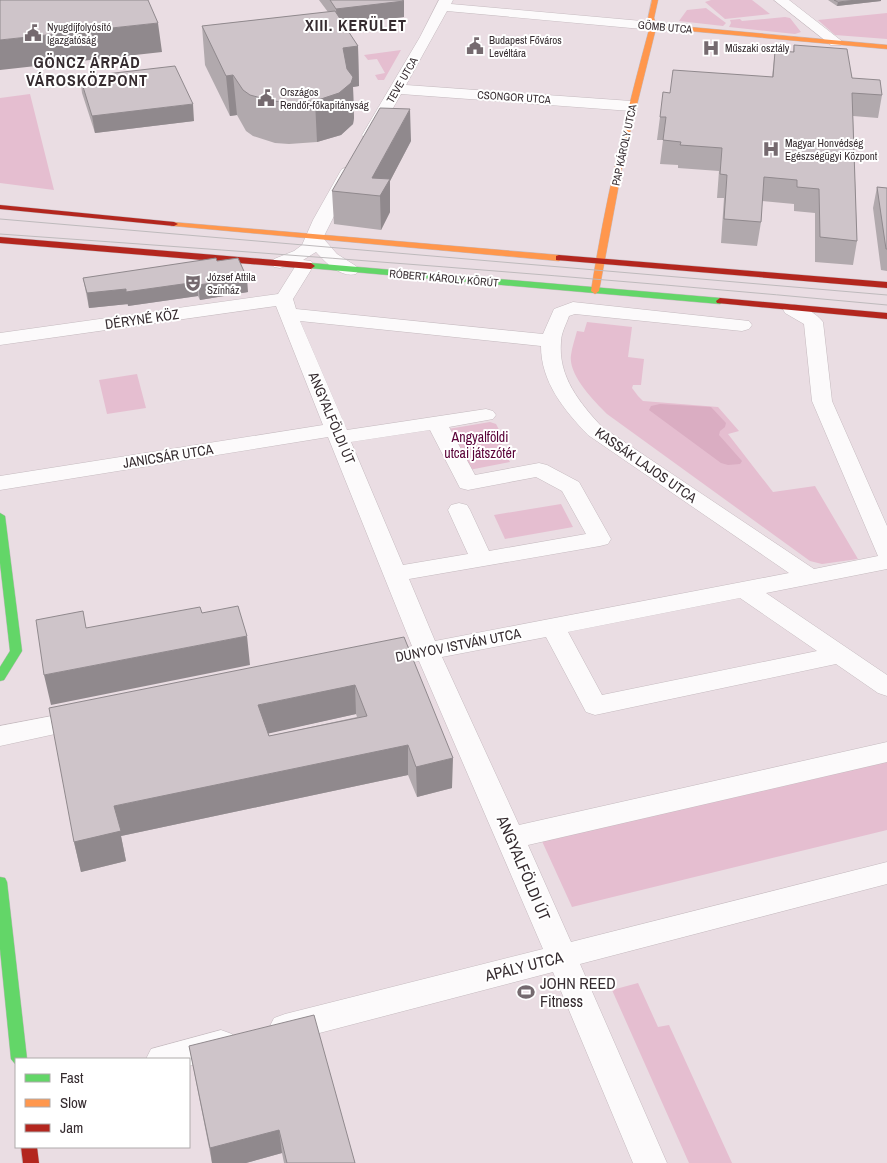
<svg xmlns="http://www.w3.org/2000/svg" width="887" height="1163" font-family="'Archivo Narrow',sans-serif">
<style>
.green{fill:#e5bed0}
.forest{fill:#daadc2}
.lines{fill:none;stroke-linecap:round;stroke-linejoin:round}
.street-casing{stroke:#c5babf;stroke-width:1}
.fast-casing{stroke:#c5babf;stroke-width:1}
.slow-casing{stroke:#c5babf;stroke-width:1}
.jam-casing{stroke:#c5babf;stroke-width:1}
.street{fill:#fcfafb;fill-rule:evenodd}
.fast{fill:#63d668;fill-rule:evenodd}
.slow{fill:#ff974d;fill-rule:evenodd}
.jam{fill:#b3261e;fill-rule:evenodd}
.tram{stroke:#bebabc;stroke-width:1}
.wall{fill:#b1a9ad;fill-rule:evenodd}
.shaded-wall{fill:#90898d}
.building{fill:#cec4c9;stroke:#90898d;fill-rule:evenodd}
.labels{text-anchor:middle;stroke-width:4;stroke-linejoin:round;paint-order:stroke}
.far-poi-label{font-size:11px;fill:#362c30;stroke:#fff;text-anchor:start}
.far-street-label{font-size:11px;fill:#362c30;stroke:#fff}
.street-label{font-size:14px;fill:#362c30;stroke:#fff}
.park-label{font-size:14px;fill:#590037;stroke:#fff}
.far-district-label{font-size:16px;font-weight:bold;letter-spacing:1px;fill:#362c30;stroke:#fff}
.near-street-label{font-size:16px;fill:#362c30;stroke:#fff}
.near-poi-label{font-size:16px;fill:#362c30;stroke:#fff;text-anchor:start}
</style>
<rect width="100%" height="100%" fill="#eadde3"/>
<path class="green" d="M711 0H752L770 14 725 19 705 2Z
M706 8 726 23 723 26 679 21 687 10Z
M887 13V39L835 35 818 20Z
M785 17 790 18 801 32 795 34 729 27 731 23 730 20 740 19 742 21Z
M401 50 384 80H378L375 75 385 73 377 59 368 60 364 55Z
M30 94 54 190 0 183V98Z
M587 322 632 327 628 357 644 359 641 385H633L632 388 638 396 643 401 718 407 739 431 728 434 773 492 815 486 858 559 822 564 810 561 607 414C594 401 568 375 571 355 572 347 575 339 577 331L584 332Z
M137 374 146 408 107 414 99 380Z
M490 422 496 424 505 441 501 446 510 462 469 470 448 429Z
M561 504 573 527 505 539 494 515Z
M887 758V830L572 907 541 839Z
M638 983 658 1027 669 1025 732 1163H689L612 990Z"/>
<path class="forest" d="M660 404 711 407 726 423 725 427 720 431 719 435 742 461 740 464 728 465 721 463 649 410 651 406Z"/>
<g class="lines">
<g class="street-casing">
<path id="street" d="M439 0H453L451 4 653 22 660 26 653 30 447 11 406 85 631 101 636 103 639 106 636 109 631 111 401 94 376 138H364L362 135 420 37Z
M774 0H789L843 42 841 45H831Z
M348 167 354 169 356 172 323 238 337 254 356 266 359 270 356 274C341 278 326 263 316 252L303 260 311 261 314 265 293 299 296 309 543 334 554 309 573 302 749 321 752 325 749 329 742 331 575 314 569 316C566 325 561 333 561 342 558 377 580 403 602 427L814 569 878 556 812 401 804 324 785 313 783 309 785 305C798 302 815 312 823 322L832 401 887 526V569L766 593 887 675V696L878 693 836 664 595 715 586 712 546 637 442 657 519 825 887 742V762L528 845 571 942 887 862V884L580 964 667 1163H633L553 972 285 1042 274 1038 269 1028 274 1018 285 1014 543 949 419 661 378 670 369 667 365 661 369 655 412 646 328 437 0 490V476L323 425 276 306 0 345V333L278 294 298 262 280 268 274 267 271 263 274 259 294 251 302 245 313 220 340 172 342 169ZM300 321 541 346C541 382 564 410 588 435L789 573 435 641 409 579 600 546 608 544 611 539 579 482 547 465 539 463 475 475 449 427 493 419 496 415 493 411 486 409 347 430ZM430 430 460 488 468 490 536 477 562 491 586 534 489 551 470 510 467 505 459 503 451 505 448 510 468 554 403 565 351 442ZM740 598 817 651 602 695 568 632Z
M83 710 92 712 96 719 92 726 0 746V726Z
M221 1030 232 1034 237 1044 232 1054 189 1066V1059H146L151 1049Z"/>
</g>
<g class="fast-casing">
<path id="fast" d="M311 263 720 298 724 301 720 304 308 268 307 266Z
M0 513 5 516 22 651 4 680 0 681V667L10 651 0 563Z
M0 877 5 878 7 882 27 1059H16V1065L11 1059 0 949Z"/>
</g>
<g class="slow-casing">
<path id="slow" d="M652 0H658L654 18 656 24 887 45V49L656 28 624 157 599 291 595 294 591 291C605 201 626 114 650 26L648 18Z
M171 222 559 255 563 258 559 261 174 226H171Z"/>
</g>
<g class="jam-casing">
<path id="jam" d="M0 205 174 222 178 224 174 226 0 209Z
M0 237 311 263 315 266 311 269 0 243Z
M559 255 887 282V288L556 260V256Z
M720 298 887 313V319L717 303 716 301Z
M21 1147H37L39 1163H23Z"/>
</g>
<use href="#street" class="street"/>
<use href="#fast" class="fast"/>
<use href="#slow" class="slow"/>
<use href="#jam" class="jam"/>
<path class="tram" d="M0 219 887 295
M0 234C296 255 592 277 887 305"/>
</g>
<path class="wall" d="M319 0H402L404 1V17L343 24 358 46 359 86 353 87 354 118 353 124 341 135 317 142 289 144 275 143 253 136 246 131 237 115 230 116 205 65 202 26 328 12Z
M828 0H881V1L837 6Z
M794 45 882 95 878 118 853 116 857 241 853 265 815 262V213L794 211V204L762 201 761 222 757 246 721 243 724 198H717L719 171 678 168V165L660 164 663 140H657L660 117 670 93 772 77 775 51 793 52Z
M80 77 194 121 95 133 82 93Z
M411 141 390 181V212L381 230 334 224 332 191Z
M877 187 887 188V271L881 270 873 208Z
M217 261 248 292 200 300 198 296 128 306V304L89 308 83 278Z
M404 637 452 788 417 797 408 775 121 836 126 861 81 872 74 842ZM356 714 357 717 269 736 268 733Z
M189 1046 355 1163H284L282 1153 246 1163H212Z"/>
<path class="shaded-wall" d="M857 0H881V1L837 6 838 2Z
M404 1V17L337 25 336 9Z
M158 23 162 52 0 70V40Z
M358 46 359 86 353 87 354 118 353 124 341 135 317 142 315 101 343 48Z
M233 75 237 115 230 116 226 76Z
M193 104 194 121 95 133 92 116Z
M410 109 411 141 390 181V212L381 230 380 196 372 178Z
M247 278 248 292 200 300 198 285Z
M197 282 198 296 128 306 126 292Z
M126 289 128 304 89 308 87 293Z
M247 636 250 665 51 705 44 675Z
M355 685 356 714 262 735 258 705Z
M408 745V775L121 836 126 861 81 872 74 842 114 806Z
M453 758 452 788 417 797 416 767Z
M279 1130 282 1153 246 1163H212L210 1148Z"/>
<path class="building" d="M0 0H148L158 23 0 40Z
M330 0H402L404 1 336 9Z
M834 0H857L838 2Z
M335 11 358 46 343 48 347 69 353 77 351 83 339 93 315 101 286 102 272 101 250 95 243 90 233 75 226 76 202 26Z
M794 45 847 49 852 78 880 80 882 95 852 93 857 241 820 237 819 189 797 187V180L764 177 761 222 724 219 727 175 720 174 722 148 680 145 681 142 663 140 666 117H660L663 92 670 93 673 70 773 77 775 51 794 52Z
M175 66 193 104 92 116 80 77Z
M380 108 410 109 372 178 390 179 380 196 332 191Z
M877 187 887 188V249H886Z
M216 258 217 261 238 258 247 278 198 285 197 282 126 292V289L87 293 83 278Z
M238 606 247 636 44 675 36 620 83 611 86 628 200 607 202 613Z
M404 637 453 758 416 767 408 745 114 806 121 831 74 842 49 708ZM355 685 367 716 269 736 258 705Z
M314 1015 355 1163H287L279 1130 210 1148 189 1046Z"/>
<defs>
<g id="civic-bare" transform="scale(1.35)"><path d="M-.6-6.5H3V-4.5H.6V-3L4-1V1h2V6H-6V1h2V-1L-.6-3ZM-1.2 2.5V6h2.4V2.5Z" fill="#756a6f" stroke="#fff" stroke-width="2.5" paint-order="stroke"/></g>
<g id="hospital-bare" transform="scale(1.35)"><path d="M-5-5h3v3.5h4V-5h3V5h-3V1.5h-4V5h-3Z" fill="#756a6f" stroke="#fff" stroke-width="2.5" paint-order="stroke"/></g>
<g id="theatre-bare" transform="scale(1.35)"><path d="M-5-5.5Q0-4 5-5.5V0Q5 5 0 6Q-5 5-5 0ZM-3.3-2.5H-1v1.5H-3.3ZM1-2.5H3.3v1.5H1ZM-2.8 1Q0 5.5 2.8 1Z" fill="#756a6f" stroke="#fff" stroke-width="2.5" paint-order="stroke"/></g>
<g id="stadium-bare" transform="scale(1.35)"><path d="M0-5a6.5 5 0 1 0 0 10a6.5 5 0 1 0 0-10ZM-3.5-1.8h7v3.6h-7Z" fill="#756a6f" stroke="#fff" stroke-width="2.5" paint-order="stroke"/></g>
</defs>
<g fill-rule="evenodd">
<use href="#civic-bare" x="33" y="33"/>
<use href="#civic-bare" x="475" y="46"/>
<use href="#hospital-bare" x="711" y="48"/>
<use href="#civic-bare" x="266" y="98"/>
<use href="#hospital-bare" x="771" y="149"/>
<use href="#theatre-bare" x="193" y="283"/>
<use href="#stadium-bare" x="526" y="992"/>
</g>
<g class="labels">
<g class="far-poi-label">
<text x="47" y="31">Nyugdíjfolyósító<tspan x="47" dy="13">Igazgatóság</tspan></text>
<text x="489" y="44">Budapest Főváros<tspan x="489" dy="13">Levéltára</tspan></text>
<text x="725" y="52">Műszaki osztály</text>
<text x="280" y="96">Országos<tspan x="280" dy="13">Rendőr-főkapitányság</tspan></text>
<text x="785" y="147">Magyar Honvédség<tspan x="785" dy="13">Egészségügyi Központ</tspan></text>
<text x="207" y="281">József Attila<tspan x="207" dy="13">Színház</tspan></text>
</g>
<g class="far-street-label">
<text transform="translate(665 27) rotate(5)" y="4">GÖMB UTCA</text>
<text transform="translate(402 80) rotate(-60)" y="4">TEVE UTCA</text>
<text transform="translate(514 97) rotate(4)" y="4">CSONGOR UTCA</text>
<text transform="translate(624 145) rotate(-78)" y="4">PAP KÁROLY UTCA</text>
<text transform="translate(444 278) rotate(5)" y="4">RÓBERT KÁROLY KÖRÚT</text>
</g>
<g class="street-label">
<text transform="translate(142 319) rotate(-8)" y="5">DÉRYNÉ KÖZ</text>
<text transform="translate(332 418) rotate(67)" y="5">ANGYALFÖLDI ÚT</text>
<text transform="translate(168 456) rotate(-9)" y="5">JANICSÁR UTCA</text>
<text transform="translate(646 465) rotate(35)" y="5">KASSÁK LAJOS UTCA</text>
<text transform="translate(458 645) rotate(-11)" y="5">DUNYOV ISTVÁN UTCA</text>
</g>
<g class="park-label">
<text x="480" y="442">Angyalföldi<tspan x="480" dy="16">utcai játszótér</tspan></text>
</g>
<g class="far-district-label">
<text x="356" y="31">XIII. KERÜLET</text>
<text x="87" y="68">GÖNCZ ÁRPÁD<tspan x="87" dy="18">VÁROSKÖZPONT</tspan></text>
</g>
<g class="near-street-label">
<text transform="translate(524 868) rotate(67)" y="6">ANGYALFÖLDI ÚT</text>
<text transform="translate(524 966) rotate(-14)" y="6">APÁLY UTCA</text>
</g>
<g class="near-poi-label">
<text x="540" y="989">JOHN REED<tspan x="540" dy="18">Fitness</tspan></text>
</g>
</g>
<rect x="15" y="1058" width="175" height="90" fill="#ffffff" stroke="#afabac"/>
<rect x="25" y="1074" width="25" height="8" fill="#63d668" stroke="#afabac"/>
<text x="60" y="1083" font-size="15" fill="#362c30">Fast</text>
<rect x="25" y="1099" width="25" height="8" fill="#ff974d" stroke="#afabac"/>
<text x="60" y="1108" font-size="15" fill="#362c30">Slow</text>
<rect x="25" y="1124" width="25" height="8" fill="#b3261e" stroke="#afabac"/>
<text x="60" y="1133" font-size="15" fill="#362c30">Jam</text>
</svg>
